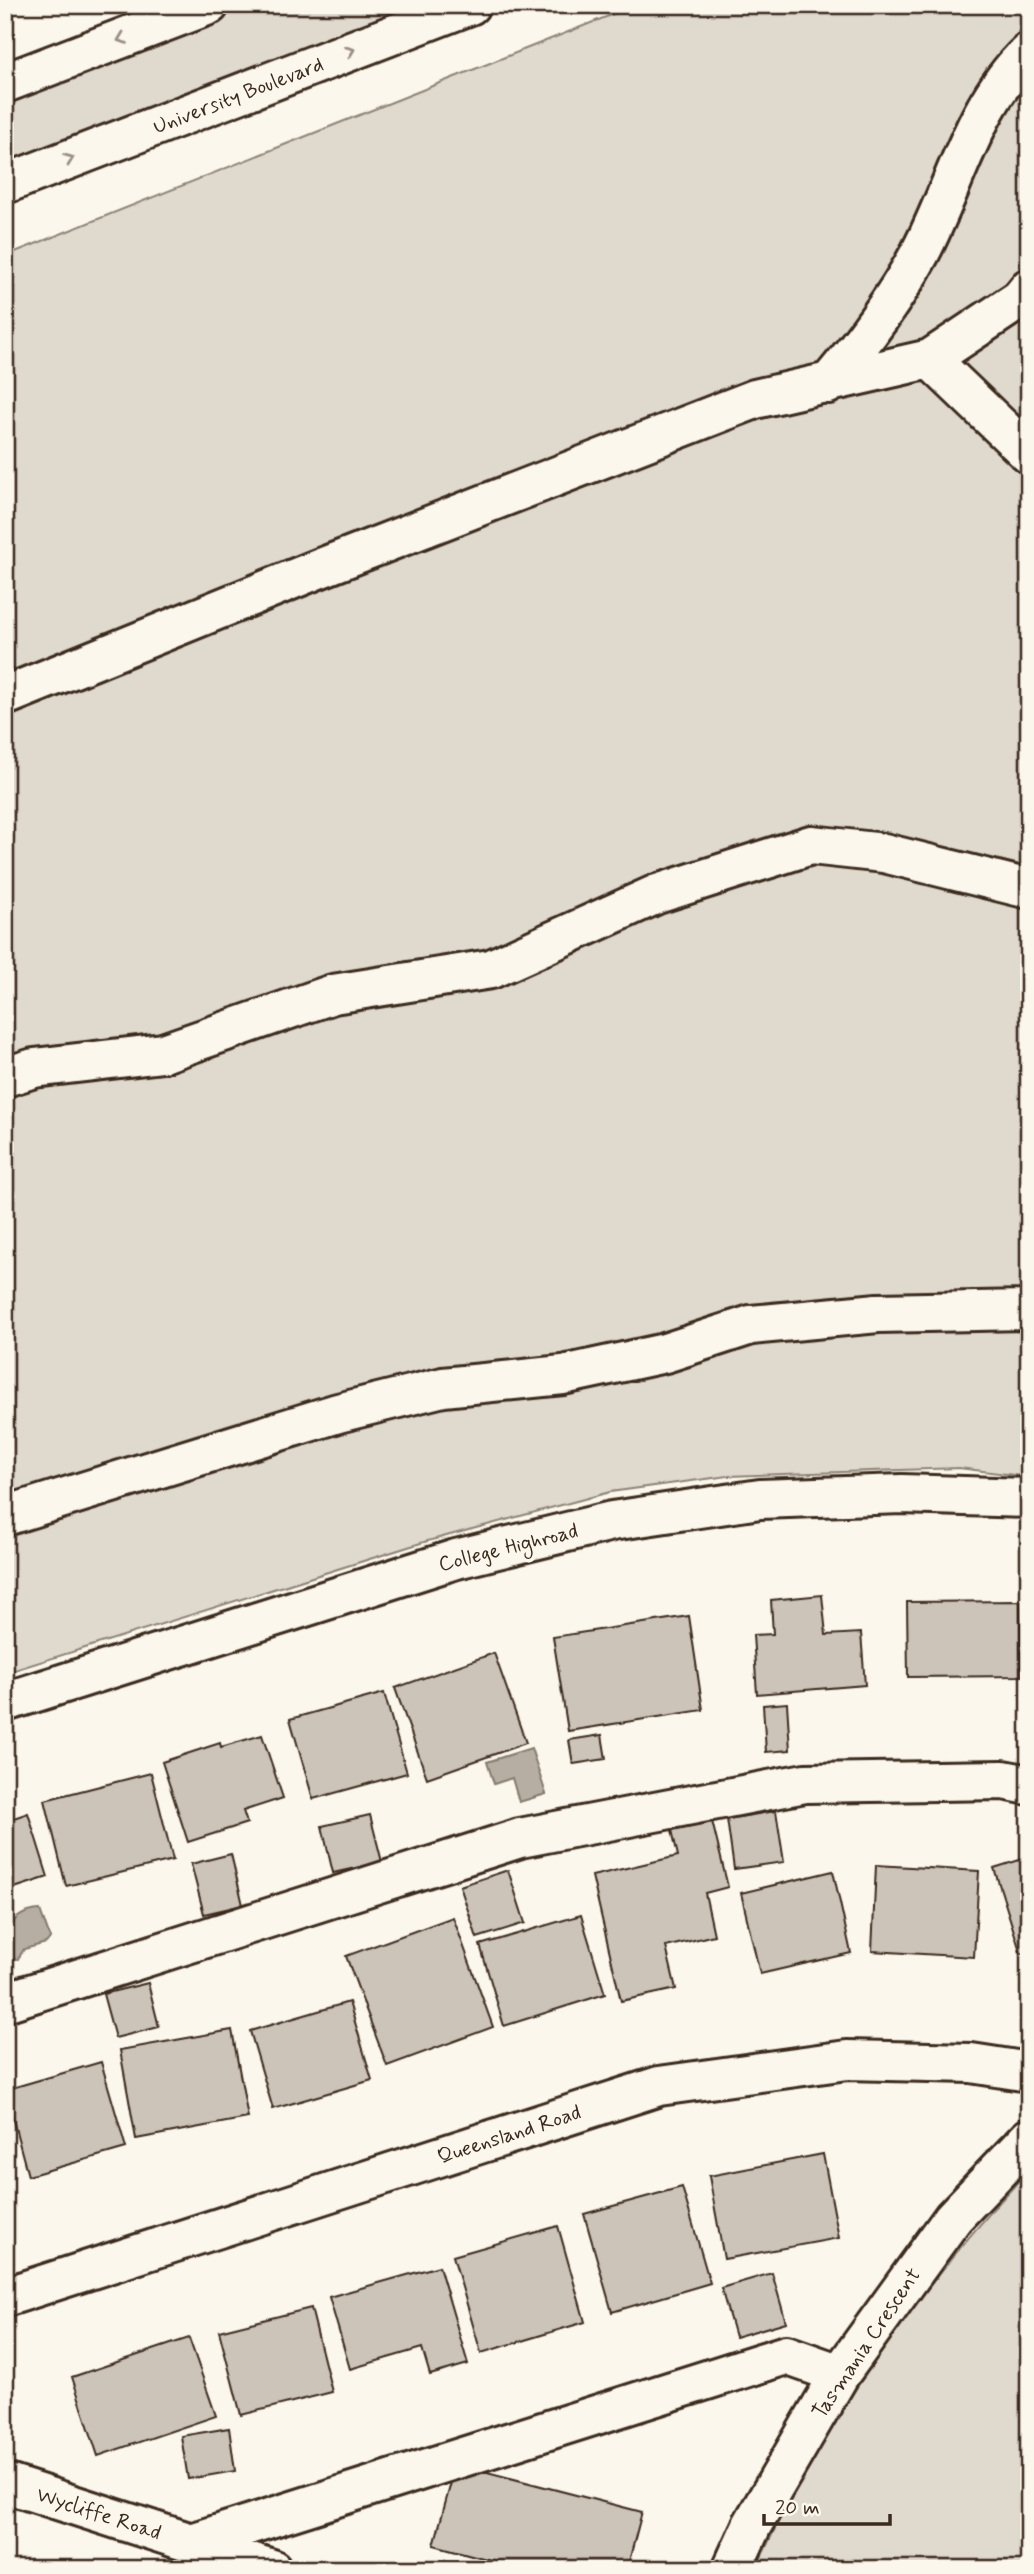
<svg xmlns="http://www.w3.org/2000/svg" width="1034" height="2574" font-family="Mynerve,sans-serif">
<style>
.green{fill:#dfd9ce;stroke:#8d8276;stroke-width:2}
.water{fill:#b6aea2;stroke:#85796d;stroke-width:2}
.building{fill:#ccc4b9;stroke:#3b2a1e;stroke-width:2}
.lines{fill:none;stroke-linecap:round;stroke-linejoin:round}
.minor-casing{stroke:#3b2a1e;stroke-width:44}
.major-casing{stroke:#3b2a1e;stroke-width:44}
.minor{stroke:#fbf7ec;stroke-width:38}
.major{stroke:#fbf7ec;stroke-width:38}
.oneway{stroke:#9b9085}
.labels{text-anchor:middle;stroke-width:7;stroke-linejoin:round;paint-order:stroke}
.street-label{font-size:21px;fill:#3b2a1e;stroke:#fbf7ec}
</style>
<rect width="100%" height="100%" fill="#fbf7ec"/>
<filter id="ink" filterUnits="userSpaceOnUse"><feTurbulence type="fractalNoise" baseFrequency=".0143" numOctaves="2"/><feDisplacementMap in="SourceGraphic" scale="14" xChannelSelector="R" yChannelSelector="G"/><feConvolveMatrix kernelMatrix="1 2 1 2 8 2 1 2 1" color-interpolation-filters="sRGB"/></filter>
<g filter="url(#ink)">
<path class="green" d="M251 5H436L5 171V100Z
M636 5H1029V1477L959 1468 728 1476 610 1492 424 1542 5 1673V256Z
M1029 2170V2569H756C820 2426 922 2283 1029 2170Z"/>
<path class="water" d="M531 1748 546 1794 519 1802 512 1778 494 1784 487 1762Z
M40 1910 50 1938 46 1943 24 1949 18 1959 5 1958C5 1932 10 1912 40 1910Z"/>
<path class="building" d="M822 1595 826 1635 861 1633 865 1685 757 1694 753 1635 773 1634 771 1600Z
M1020 1601 1021 1676 908 1677 907 1602Z
M689 1616 703 1710 568 1731 553 1637Z
M494 1653 526 1743 427 1778 395 1688Z
M384 1693 407 1773 313 1799 290 1719Z
M787 1703 790 1750 766 1752 763 1705Z
M262 1735 283 1798 243 1811 247 1823 188 1842 162 1762 220 1743 221 1747Z
M602 1735 606 1759 573 1764 569 1740Z
M151 1773 173 1860 66 1886 45 1800Z
M776 1811 784 1862 734 1869 727 1819Z
M28 1813 48 1877 5 1891V1821Z
M370 1815 382 1862 333 1873 322 1826Z
M712 1821 728 1887 705 1893 714 1935 666 1947 676 1989 621 2001 592 1876 678 1856 672 1830Z
M231 1854 243 1905 204 1914 191 1864Z
M1029 1857V1952L1021 1954 994 1868Z
M876 1865 979 1871 974 1957 872 1951Z
M508 1870 525 1923 477 1938 460 1886Z
M833 1871 851 1953 760 1974 741 1893Z
M581 1915 605 1994 504 2026 480 1945Z
M453 1917 493 2027 387 2066 346 1956Z
M148 1983 159 2027 115 2038 103 1994Z
M349 2002 372 2080 273 2109 250 2031Z
M232 2030 248 2118 136 2139 120 2050Z
M101 2062 126 2148 28 2176 5 2090Z
M823 2154 839 2238 724 2259 709 2176Z
M682 2187 710 2283 612 2312 584 2214Z
M558 2226 585 2322 481 2353 453 2256Z
M439 2266 468 2364 430 2375 422 2348 350 2369 329 2297Z
M772 2273 786 2322 735 2337 721 2288Z
M311 2308 332 2392 241 2415 219 2331Z
M189 2338 216 2416 98 2456 72 2377Z
M229 2428 235 2471 188 2479 181 2436Z
M456 2464 642 2512 627 2569H524L434 2545Z"/>
<g class="lines">
<g class="minor-casing">
<path id="minor" d="M930 359 1020 299 1029 288
M828 384C863 342 894 301 920 253 955 187 973 104 1029 52
M5 696 313 571 755 399 930 359 1029 454
M5 1077 34 1068 163 1053 333 994 491 969 657 894 811 845 884 853 1029 889
M5 1516 338 1413 443 1387 563 1375 665 1353 751 1325 878 1313 1029 1310
M5 1702 456 1559 612 1521 760 1499 902 1494 1029 1498
M5 2002 520 1838 805 1783 1003 1780 1029 1785
M5 2297 659 2086 847 2060 971 2063 1029 2072
M5 2483 272 2569
M191 2543 786 2355 840 2374
M732 2569 752 2525 840 2374 953 2218 1029 2138"/>
</g>
<g class="major-casing">
<path id="major" d="M5 83 209 5
M5 184 470 5"/>
</g>
<use href="#minor" class="minor"/>
<use href="#major" class="major"/>
</g>
<defs><path id="oneway-chevron" d="M-2-3.5L2.5 0L-2 3.5" fill="none" stroke-width="1.6" stroke-linecap="round" stroke-linejoin="round" transform="scale(1.75)"/></defs>
<g class="oneway">
<use href="#oneway-chevron" transform="translate(122 39) rotate(159)"/>
<use href="#oneway-chevron" transform="translate(350 51) rotate(-21)"/>
<use href="#oneway-chevron" transform="translate(69 159) rotate(-21)"/>
</g>
</g>
<g class="labels">
<g class="street-label">
<text transform="translate(238 95) rotate(-21)" y="7">University Boulevard</text>
<text transform="translate(508 1547) rotate(-14)" y="7">College Highroad</text>
<text transform="translate(509 2134) rotate(-18)" y="7">Queensland Road</text>
<text transform="translate(866 2343) rotate(-56)" y="7">Tasmania Crescent</text>
<text transform="translate(99 2513) rotate(18)" y="7">Wycliffe Road</text>
</g>
</g>
<rect width="1034" height="2574" fill="none" stroke="#fbf7ec" stroke-width="28"/>
<rect x="14" y="14" width="1006" height="2546" fill="none" stroke="#3b2a1e" stroke-width="2.5" filter="url(#ink)"/>
<path d="M764 2514v10h126v-10" fill="none" stroke="#3b2a1e" stroke-width="3.5"/>
<text x="775" y="2514" font-size="21" fill="#3b2a1e" stroke="#fbf7ec" stroke-width="5" paint-order="stroke">20 m</text>
</svg>
